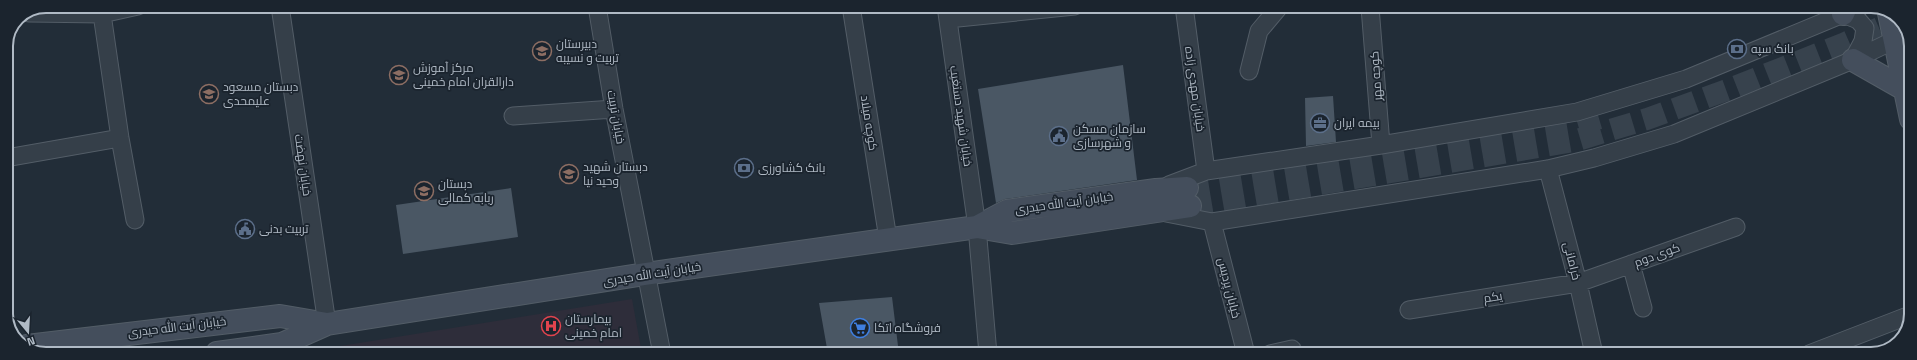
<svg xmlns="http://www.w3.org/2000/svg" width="1917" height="360" font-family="'Titillium Web',Cairo,sans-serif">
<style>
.medical{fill:#2e2d3a}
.building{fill:#4a5764}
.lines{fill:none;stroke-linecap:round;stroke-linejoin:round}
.secondary-tunnel{stroke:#37424d;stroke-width:22;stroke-dasharray:22 11;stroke-linecap:butt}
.street-casing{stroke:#535d67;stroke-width:19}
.secondary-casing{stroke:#535d67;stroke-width:24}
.street{stroke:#353f49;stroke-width:17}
.secondary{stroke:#444e5c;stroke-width:22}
.labels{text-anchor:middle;stroke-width:3.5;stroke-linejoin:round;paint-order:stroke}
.poi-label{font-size:12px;fill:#b0bac5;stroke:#1b242e;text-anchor:start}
.street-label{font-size:12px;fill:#b0bac5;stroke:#1b242e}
.rim{fill:none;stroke:#b0bac5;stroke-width:2}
</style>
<rect width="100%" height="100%" fill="#222d38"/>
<path class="medical" d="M632 299 642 354 297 353Z"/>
<path class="building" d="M1123 65 1137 180 1005 199 996 203 978 89Z
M1333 96 1336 142 1306 146 1305 98Z
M511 188 518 237 403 254 396 205Z
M892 297 899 354H828L819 303Z"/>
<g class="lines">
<path class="secondary-tunnel" d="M1187 188 1576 125 1603 117
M1190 206 1574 141 1647 119 1727 90 1843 44 1900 19"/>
<g class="street-casing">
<path id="street" d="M280 6 327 324
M597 6 614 109 662 354
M851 6 888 239
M946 6 977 227 988 354
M1184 6 1206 171
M1370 7 1381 145
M29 13 102 14 138 6
M102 14 120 138 135 220
M1843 14 1858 20 1865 28 1863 41 1853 60
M948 19 1075 6
M1249 71 1259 31 1280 6
M513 116 614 109
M6 158 120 138
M1548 169 1578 283 1594 354
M1169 185 1206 171 1381 145 1577 112 1686 79 1860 7
M1166 213 1212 222 1548 169 1594 158 1674 134 1853 60 1907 34
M1212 222 1246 354
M1631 264 1643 308
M1409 310 1578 283 1736 227
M1270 354 1292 349
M1809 354 1910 315"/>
</g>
<g class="secondary-casing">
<path id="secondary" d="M1889 13 1911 119
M1843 14 1846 7
M1853 60 1904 89
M977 227 1012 233 1190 206
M27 346 280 316 327 324
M217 353 282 344 327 324 645 274 977 227 1007 211 1156 190 1187 188"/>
</g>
<use href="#street" class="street"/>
<use href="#secondary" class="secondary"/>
</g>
<defs>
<g id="bank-ring" transform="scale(1)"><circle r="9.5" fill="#1b242e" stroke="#5c6f8a" stroke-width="1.5"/><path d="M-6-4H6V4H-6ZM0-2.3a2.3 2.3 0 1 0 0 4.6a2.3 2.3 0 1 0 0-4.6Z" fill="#5c6f8a"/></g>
<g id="school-ring" transform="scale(1)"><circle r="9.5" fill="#1b242e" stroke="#8d6e63" stroke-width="1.5"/><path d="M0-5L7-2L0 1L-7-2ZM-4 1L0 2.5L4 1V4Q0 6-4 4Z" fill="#8d6e63"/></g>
<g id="office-ring" transform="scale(1)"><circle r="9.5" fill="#1b242e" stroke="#5c6f8a" stroke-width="1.5"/><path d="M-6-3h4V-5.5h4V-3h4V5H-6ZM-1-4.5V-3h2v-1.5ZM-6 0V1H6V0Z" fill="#5c6f8a"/></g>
<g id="civic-ring" transform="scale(1)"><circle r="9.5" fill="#1b242e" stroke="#5c6f8a" stroke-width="1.5"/><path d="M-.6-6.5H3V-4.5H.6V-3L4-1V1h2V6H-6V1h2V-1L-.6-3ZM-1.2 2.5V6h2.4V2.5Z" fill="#5c6f8a"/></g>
<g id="hospital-ring" transform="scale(1)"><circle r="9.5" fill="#1b242e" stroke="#e0444e" stroke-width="1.5"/><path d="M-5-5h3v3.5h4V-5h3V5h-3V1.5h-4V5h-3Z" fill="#e0444e"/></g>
<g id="supermarket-ring" transform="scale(1)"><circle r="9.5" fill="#1b242e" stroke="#3f7fe0" stroke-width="1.5"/><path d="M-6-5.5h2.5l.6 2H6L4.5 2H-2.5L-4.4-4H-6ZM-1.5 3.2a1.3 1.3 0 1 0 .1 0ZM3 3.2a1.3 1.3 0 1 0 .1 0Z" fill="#3f7fe0"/></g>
</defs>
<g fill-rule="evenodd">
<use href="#bank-ring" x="1737" y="49"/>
<use href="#school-ring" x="542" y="51"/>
<use href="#school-ring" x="399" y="75"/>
<use href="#school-ring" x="209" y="94"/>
<use href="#office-ring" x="1320" y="123"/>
<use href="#civic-ring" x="1059" y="136"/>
<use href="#bank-ring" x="744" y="168"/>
<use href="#school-ring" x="569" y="174"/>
<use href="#school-ring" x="424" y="191"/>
<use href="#civic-ring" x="245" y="229"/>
<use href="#hospital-ring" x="551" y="326"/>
<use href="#supermarket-ring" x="860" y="328"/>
</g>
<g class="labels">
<g class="poi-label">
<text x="556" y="48">دبیرستان<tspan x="556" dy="14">تربیت و نسیبه</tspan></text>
<text x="1751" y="53">بانک سپه</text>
<text x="413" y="72">مرکز آموزش<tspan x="413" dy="14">دارالقران امام خمینی</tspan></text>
<text x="223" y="91">دبستان مسعود<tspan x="223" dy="14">علیمحدی</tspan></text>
<text x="1334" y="127">بیمه ایران</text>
<text x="1073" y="133">سازمان مسکن<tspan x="1073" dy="14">و شهرسازی</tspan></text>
<text x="583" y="171">دبستان شهید<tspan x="583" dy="14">وحید نیا</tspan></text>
<text x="758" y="172">بانک کشاورزی</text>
<text x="438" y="188">دبستان<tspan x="438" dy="14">ربابه کمالی</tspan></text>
<text x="259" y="233">تربیت بدنی</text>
<text x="565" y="323">بیمارستان<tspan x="565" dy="14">امام خمینی</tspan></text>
<text x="874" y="332">فروشگاه اتکا</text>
</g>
<g class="street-label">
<text transform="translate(1376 76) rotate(-94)" y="4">کوچه مهر</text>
<text transform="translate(1195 89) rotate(82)" y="4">خیابان مهدی زاده</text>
<text transform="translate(961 116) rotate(82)" y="4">خیابان شهید دستغیب</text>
<text transform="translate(616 117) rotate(80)" y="4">خیابان تربیت</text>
<text transform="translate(869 123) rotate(81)" y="4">کوچه میلاد</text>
<text transform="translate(303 165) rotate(82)" y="4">خیابان نهضت</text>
<text transform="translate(1064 203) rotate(-8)" y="4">خیابان آیت الله حیدری</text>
<text transform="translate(1657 255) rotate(-20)" y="4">کوی دوم</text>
<text transform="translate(1572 261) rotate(76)" y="4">خرامانی</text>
<text transform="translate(652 274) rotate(-9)" y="4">خیابان آیت الله حیدری</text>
<text transform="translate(1229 288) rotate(76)" y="4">خیابان پردیس</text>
<text transform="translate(1493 297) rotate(-9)" y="4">یکم</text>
<text transform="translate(177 327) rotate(-7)" y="4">خیابان آیت الله حیدری</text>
</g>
</g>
<path d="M0 0H1917V360H0ZM46 13H1871A33 33 0 0 1 1904 46V314A33 33 0 0 1 1871 347H46A33 33 0 0 1 13 314V46A33 33 0 0 1 46 13Z" fill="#1b242e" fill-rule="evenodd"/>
<path class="rim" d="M46 13H1871A33 33 0 0 1 1904 46V314A33 33 0 0 1 1871 347H46A33 33 0 0 1 13 314V46A33 33 0 0 1 46 13Z"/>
<g transform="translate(28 332) rotate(162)" stroke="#1b242e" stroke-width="3" paint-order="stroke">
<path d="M0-3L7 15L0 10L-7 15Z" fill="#b0bac5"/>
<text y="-6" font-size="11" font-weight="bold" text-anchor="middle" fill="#b0bac5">N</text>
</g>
</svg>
